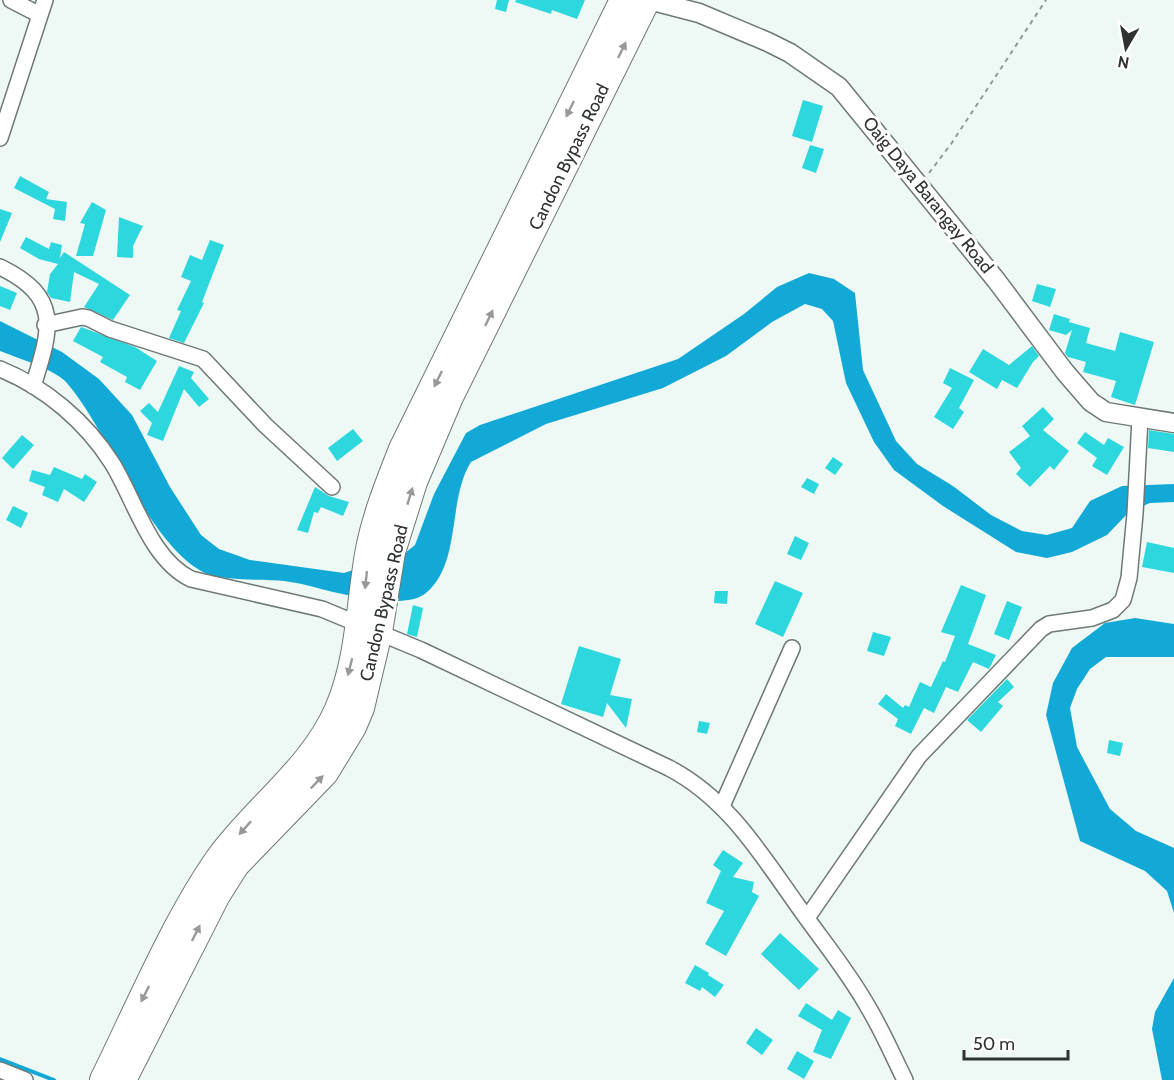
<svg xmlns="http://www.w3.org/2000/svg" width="1174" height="1080" font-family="Cabin,sans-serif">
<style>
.water{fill:#13a9d7}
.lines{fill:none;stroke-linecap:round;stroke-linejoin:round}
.stream{stroke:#13a9d7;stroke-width:4}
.building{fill:#2dd7de}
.minor-casing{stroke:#6e7874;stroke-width:18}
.tertiary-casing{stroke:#6e7874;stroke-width:21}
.trunk-casing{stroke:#6e7874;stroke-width:28}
.path{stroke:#919996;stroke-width:2;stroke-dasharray:4.5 4.5;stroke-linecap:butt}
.minor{stroke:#fff;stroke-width:15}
.tertiary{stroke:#fff;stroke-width:18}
.trunk{stroke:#fff;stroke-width:26}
.oneway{fill:#979998}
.labels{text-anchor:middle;stroke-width:6;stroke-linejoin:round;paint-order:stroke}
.street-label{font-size:18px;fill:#2f3331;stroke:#fff}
</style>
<rect width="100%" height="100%" fill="#eef9f5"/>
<path class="water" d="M809 273 834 279 855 293 863 370 896 441 917 464 953 486 991 515 1022 531 1047 535 1072 528 1090 501 1122 486 1174 484V502L1150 503 1129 512 1107 535 1072 552 1047 558 1016 552 943 506 894 470 874 442 846 383 833 321 822 309 805 304 772 322 726 356 663 388 546 424 471 462C447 500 462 563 426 593 407 609 357 597 333 592 317 588 301 583 284 581 265 579 224 581 207 574 149 548 110 432 66 382 54 369 17 358 0 351V321L62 352 99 379 132 415 170 487 201 535 219 549 250 560 344 573 405 553 415 545 434 494 466 433 480 425 678 359 744 314 777 287Z
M1135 618 1174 624V657H1106L1090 669 1077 689 1070 708 1077 747 1110 809 1136 831 1174 848V913L1167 891 1145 871 1080 841 1046 715 1053 683 1072 648 1105 623Z
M1174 978V1080H1162L1152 1029 1155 1012Z"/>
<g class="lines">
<path class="stream" d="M0 1059 54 1080"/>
</g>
<path class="building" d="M497 0H509L506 12 495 9Z
M516 0H585L577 19 552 10 551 14 515 2Z
M803 100 823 106 812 142 792 136Z
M810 145 824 149 816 173 802 168Z
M20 176 49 192 46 199 67 202 65 221 53 219 55 209 14 188Z
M92 202 106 210 93 256H76L85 224 80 223Z
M0 209 12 213 0 242Z
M119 217 143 226 133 246V258L117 257Z
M26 237 49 249 51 242 62 245 60 258 64 252 130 295 113 320 84 307 99 284 74 272 70 302 51 298 47 292 50 274 58 264 39 259 20 248Z
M210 240 224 245 202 302 204 303 184 343 169 338 181 311 177 310 191 281 181 277 190 255 202 260Z
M1037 284 1056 289 1050 307 1032 301Z
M0 286 17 293 10 310 0 306Z
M1054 314 1070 319 1069 322 1090 328 1086 343 1115 351 1120 332 1154 342 1135 405 1111 397 1116 381 1083 372 1086 362 1068 357 1065 353 1072 330 1066 335 1049 330Z
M81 327 135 347 157 361 140 390 125 382 127 377 100 362 103 357 73 341Z
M1032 346 1039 356 1033 362 1017 388 1002 380 997 389 969 372 983 349 1009 365Z
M179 366 194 372 191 378 209 399 199 407 184 389 163 441 147 435 152 423 140 411 149 403 158 412Z
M950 368 974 380 959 408 964 412 953 429 934 417 952 388 943 383Z
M1043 407 1054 419 1043 430 1069 451 1054 470 1050 466 1030 487 1016 474 1021 468 1009 452 1030 436 1022 426Z
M353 429 363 441 337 461 328 448Z
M1149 430 1174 434V452L1148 448Z
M1085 432 1104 445 1108 438 1124 447 1107 475 1092 466 1097 458 1077 443Z
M22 435 34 445 13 469 2 458Z
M833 457 843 464 835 475 825 468Z
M54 467 82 479 85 474 97 482 84 502 64 489 58 502 42 495 45 487 29 481 32 470 50 475Z
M807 478 819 484 814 494 801 487Z
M315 487 329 496 349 502 343 516 321 507 318 513 314 512 308 533 297 530Z
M13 506 28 513 21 528 6 520Z
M795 536 809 543 801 560 787 554Z
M1147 542 1174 548V573L1142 567Z
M775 581 803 593 783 637 755 624Z
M961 585 986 595 968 644 996 655 989 669 973 662 958 692 946 687 934 713 924 708 911 734 895 726 898 719 878 704 886 694 903 708 905 705 909 707 920 682 931 687 943 661 945 662 955 636 941 632Z
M715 591H728L727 604 714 603Z
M1007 601 1022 607 1009 640 994 634Z
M413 605 423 608 417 637 407 634Z
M873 632 891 637 884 656 867 651Z
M579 646 621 659 610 695 632 699 626 728 607 703 603 717 561 704Z
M1007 679 1014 687 998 702 1003 706 981 732 967 720Z
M699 721 710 723 707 734 697 732Z
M1109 740 1123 743 1120 756 1107 753Z
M723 850 743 863 733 877 754 882 752 892 759 896 726 956 705 944 724 911 706 903 721 871 713 865Z
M780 933 819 969 799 990 761 954Z
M695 965 709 973 708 975 724 985 715 997 702 987 700 991 685 983Z
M806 1003 832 1020 838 1010 851 1018 831 1059 813 1052 822 1030 798 1016Z
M756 1028 773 1040 762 1055 746 1043Z
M797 1051 814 1061 804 1079 787 1069Z"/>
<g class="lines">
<g class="minor-casing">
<path id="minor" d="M11 0 40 15
M0 138 45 0
M0 267C62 297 51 329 33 386
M45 325 82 317 88 318 110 329 203 359 265 425 332 487
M0 369C45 387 86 422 112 463 135 500 150 559 191 579L322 609 421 650 669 768C727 798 761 854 798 906 821 939 848 971 868 1007 882 1030 893 1056 905 1080
M722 806 792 648
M807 918 919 756 1041 629 1049 624 1092 618 1113 610 1123 600 1129 578 1135 514 1140 418
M0 1070 25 1080"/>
</g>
<g class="tertiary-casing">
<path id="tertiary" d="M649 0 699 13 768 42 790 53 839 87 996 280 1065 372 1091 402 1106 412 1174 423"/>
</g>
<g class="trunk-casing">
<path id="trunk" d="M103 1080C138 1009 174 922 219 858 256 807 312 769 338 709 360 658 359 602 369 549 376 514 389 482 402 449L623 0
M123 1080 217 895 236 865 325 773 353 727 361 708 379 632 392 552 414 482 450 397 647 0"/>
</g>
<path class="path" d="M929 173 951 144 1046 0"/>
<use href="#minor" class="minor"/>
<use href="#tertiary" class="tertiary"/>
<use href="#trunk" class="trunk"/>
</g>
<defs><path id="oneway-solid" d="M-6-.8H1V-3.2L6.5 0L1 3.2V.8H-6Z" transform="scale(1.5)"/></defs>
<g class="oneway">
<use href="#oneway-solid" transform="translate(622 50) rotate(-64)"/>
<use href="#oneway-solid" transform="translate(570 109) rotate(116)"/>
<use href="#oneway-solid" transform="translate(489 318) rotate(-64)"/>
<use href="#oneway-solid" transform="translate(438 379) rotate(116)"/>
<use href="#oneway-solid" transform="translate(410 496) rotate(-73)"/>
<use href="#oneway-solid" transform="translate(366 580) rotate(96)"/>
<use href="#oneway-solid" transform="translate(350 667) rotate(104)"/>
<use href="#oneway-solid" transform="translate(317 782) rotate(-46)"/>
<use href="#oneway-solid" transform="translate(245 828) rotate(132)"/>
<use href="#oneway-solid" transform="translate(196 933) rotate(-63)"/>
<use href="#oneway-solid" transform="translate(145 994) rotate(117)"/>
</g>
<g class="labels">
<g class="street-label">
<text transform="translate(569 157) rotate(-64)" y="6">Candon Bypass Road</text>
<text transform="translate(928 195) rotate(51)" y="6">Oaig Daya Barangay Road</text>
<text transform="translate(384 603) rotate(-77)" y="6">Candon Bypass Road</text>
</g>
</g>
<g transform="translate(1126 48) rotate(190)" stroke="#ffffff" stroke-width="4.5" paint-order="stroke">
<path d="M0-4.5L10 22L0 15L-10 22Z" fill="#2f3331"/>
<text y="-9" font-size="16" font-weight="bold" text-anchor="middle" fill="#2f3331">N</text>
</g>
<path d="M964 1050v9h104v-9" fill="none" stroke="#2f3331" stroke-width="3"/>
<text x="973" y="1050" font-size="18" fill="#2f3331" stroke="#ffffff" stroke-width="4.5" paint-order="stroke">50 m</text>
</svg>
